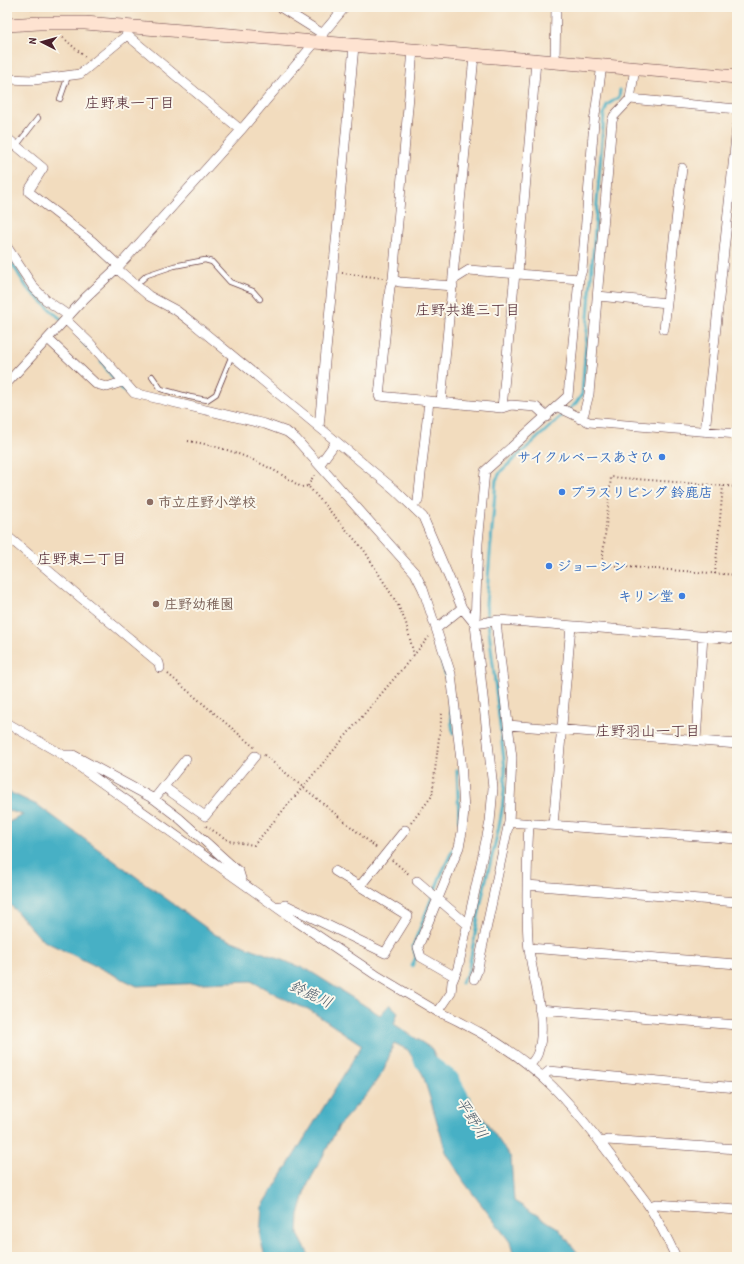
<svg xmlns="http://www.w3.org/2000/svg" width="744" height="1264" font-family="'Patrick Hand','Klee One',sans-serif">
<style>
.water{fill:#46b0c5;stroke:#486878}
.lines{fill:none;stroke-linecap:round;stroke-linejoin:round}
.stream{stroke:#46b0c5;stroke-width:3}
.river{stroke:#46b0c5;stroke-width:19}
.lane-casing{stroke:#633b41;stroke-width:6}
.street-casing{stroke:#633b41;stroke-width:10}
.secondary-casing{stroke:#633b41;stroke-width:14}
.path{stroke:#633b41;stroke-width:2;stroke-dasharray:1 3;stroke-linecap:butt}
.lane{stroke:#fff;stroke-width:4.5}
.street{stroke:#fff;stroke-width:9}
.secondary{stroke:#fee3d1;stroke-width:13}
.shop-dot{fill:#3f7fe0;stroke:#fbf7ec;stroke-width:1.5}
.education-dot{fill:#8d6e63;stroke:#fbf7ec;stroke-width:1.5}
.labels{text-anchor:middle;stroke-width:4;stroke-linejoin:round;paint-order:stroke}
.shop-label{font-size:14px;font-weight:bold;fill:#366cbe;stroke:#fbf7ec;text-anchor:end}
.education-label{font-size:14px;font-weight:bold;fill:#785e54;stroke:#fbf7ec;text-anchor:start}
.neighbourhood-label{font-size:15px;fill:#4a1f2b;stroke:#fbf7ec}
.water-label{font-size:15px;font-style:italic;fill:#485969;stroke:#fbf7ec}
</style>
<rect width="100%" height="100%" fill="#fbf7ec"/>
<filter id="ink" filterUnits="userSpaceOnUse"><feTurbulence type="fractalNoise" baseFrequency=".025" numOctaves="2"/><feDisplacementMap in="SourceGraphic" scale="8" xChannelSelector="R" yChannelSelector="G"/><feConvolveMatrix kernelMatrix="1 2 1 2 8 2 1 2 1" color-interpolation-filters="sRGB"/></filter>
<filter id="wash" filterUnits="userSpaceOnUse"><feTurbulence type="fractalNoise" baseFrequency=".012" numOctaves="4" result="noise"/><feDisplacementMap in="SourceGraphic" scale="16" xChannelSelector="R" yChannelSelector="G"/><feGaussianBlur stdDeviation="0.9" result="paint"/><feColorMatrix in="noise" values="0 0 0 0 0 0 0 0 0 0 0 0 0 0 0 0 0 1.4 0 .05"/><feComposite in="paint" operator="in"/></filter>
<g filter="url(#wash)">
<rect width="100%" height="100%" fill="#f2dcbe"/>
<path class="water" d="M7 791 39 806 216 935 308 970 380 1015 390 1004 398 1012 394 1024 432 1049 451 1092 484 1119 511 1158 514 1201 558 1228 581 1257H514L510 1242 464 1182 446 1152 423 1075 408 1050 394 1043 384 1070 367 1094 340 1124 307 1186 299 1215 298 1234 310 1257H265L260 1237 262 1207 362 1045 308 1009 294 1004 251 981 137 986 42 940 7 901V823L23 815 7 810Z"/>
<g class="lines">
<path class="stream" d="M7 255 27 288 63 321
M82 341 90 350
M101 361 121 389 133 397
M440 656 447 680 453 733
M457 770 459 821
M412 966 416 957 413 946 440 877 453 849
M461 983 468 972C474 943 478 913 485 884 495 843 505 813 505 769L486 604 496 480 501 471 576 403 582 394 604 114 607 105 619 97 620 90"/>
<path class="river" d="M423 1060 450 1080 472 1120"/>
</g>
</g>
<g filter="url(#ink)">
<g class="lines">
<g class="lane-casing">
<path id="lane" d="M60 99 68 76
M17 145 38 118
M136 285 147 275 174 266 205 260 212 262 230 282 253 291 260 299
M152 376 161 389 190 397 207 400 216 394 232 355"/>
</g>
<g class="street-casing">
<path id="street" d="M280 7 323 34
M127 26V35L241 130
M555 62 556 7
M7 79 34 80 80 74 127 35
M630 99 737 109
M7 138 43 168 29 190V192L92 241 119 266
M7 247 34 288 46 300 69 316
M116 268 149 296 177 311 194 324 394 489 423 517 462 608 475 624
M518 273 536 61
M393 279 413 50
M579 279 582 270 594 122 602 65
M598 296 667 303 682 168
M66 320 89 342 134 393 265 424 287 432 296 439 415 573 423 589 451 674 461 761 464 810 462 832 459 847 418 947 421 957 454 976
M664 329 667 303
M48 339 96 384 107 387 122 382
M7 383 85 298 119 266 241 130 345 7
M429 401 379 396 390 287 393 279 399 282 453 286
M441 402 474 56
M558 407 589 422 737 434
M502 408 515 273
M580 419 584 413 589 394 612 121 614 116 630 99 635 68
M319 427 354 46
M705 432 737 127
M320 464 336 442
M418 501 429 401 502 408 511 405 536 407 547 417
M7 536 159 663 160 668
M496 622 512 758 509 822 737 839
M475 624 499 620 737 639
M437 628 462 608
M7 723 63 755 293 919 376 975 438 1012C453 1017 465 1025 479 1032 539 1065 570 1102 610 1155 623 1172 637 1189 649 1206 659 1222 668 1240 676 1257
M508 725 737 744
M696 740 703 636
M63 755H73L154 799 179 818 239 872 242 882
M164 787 205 816 255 756
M154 799 186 759
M529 823C527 862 526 901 528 940 530 973 549 1020 538 1052 537 1057 533 1061 530 1065
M553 825 571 626
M417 881 467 924
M527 885 737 902
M360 886 405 830
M277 907 286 905 385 953 408 916 335 871
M529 948 737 964
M474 979 477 972 509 822
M539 1009 737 1025
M438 1012 451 993 452 982 458 968 490 822 493 788 475 624 478 543 485 471 568 396 579 279 469 270 453 280
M543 1076 549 1071 737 1088
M601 1143 607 1140 737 1149
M649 1206 656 1204 737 1210"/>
</g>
<g class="secondary-casing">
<path id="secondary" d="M7 25 39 23H85L737 77"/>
</g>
<path class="path" d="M28 7 34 11
M60 35 85 57
M342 273 383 278
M188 441C230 447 267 464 301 487L308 486 364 550 398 605 406 623 414 655
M308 486 314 475
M737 487 611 477 602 565 737 575
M715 574 723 486
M168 674 254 747
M264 755 378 849
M411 823 432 796 442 712
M206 826 229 841 254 845 429 637
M392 860 410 875"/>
<use href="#lane" class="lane"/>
<use href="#street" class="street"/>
<use href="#secondary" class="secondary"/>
</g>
</g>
<g class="shop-dot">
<circle cx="662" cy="457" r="4"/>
<circle cx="562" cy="492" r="4"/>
<circle cx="549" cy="566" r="4"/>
<circle cx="682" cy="596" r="4"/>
</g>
<g class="education-dot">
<circle cx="150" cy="502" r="4"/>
<circle cx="156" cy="604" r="4"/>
</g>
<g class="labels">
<g class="shop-label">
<text x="654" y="462">サイクルベースあさひ</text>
<text x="570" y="497" text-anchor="start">プラスリビング 鈴鹿店</text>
<text x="557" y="571" text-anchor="start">ジョーシン</text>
<text x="674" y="601">キリン堂</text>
</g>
<g class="education-label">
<text x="158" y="507">市立庄野小学校</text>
<text x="164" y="609">庄野幼稚園</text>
</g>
<g class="neighbourhood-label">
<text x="130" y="108">庄野東一丁目</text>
<text x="468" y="315">庄野共進三丁目</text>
<text x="82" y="564">庄野東二丁目</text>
<text x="648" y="736">庄野羽山一丁目</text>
</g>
<g class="water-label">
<text transform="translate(311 994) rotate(25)" y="5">鈴鹿川</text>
<text transform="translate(472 1118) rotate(58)" y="5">平野川</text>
</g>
</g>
<rect width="744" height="1264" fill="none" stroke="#fbf7ec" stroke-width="24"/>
<g transform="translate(42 42) rotate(276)" stroke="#fbf7ec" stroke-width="3" paint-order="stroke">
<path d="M0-3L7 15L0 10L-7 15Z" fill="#4a1f2b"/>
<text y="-6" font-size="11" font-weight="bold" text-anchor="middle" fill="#4a1f2b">N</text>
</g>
</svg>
